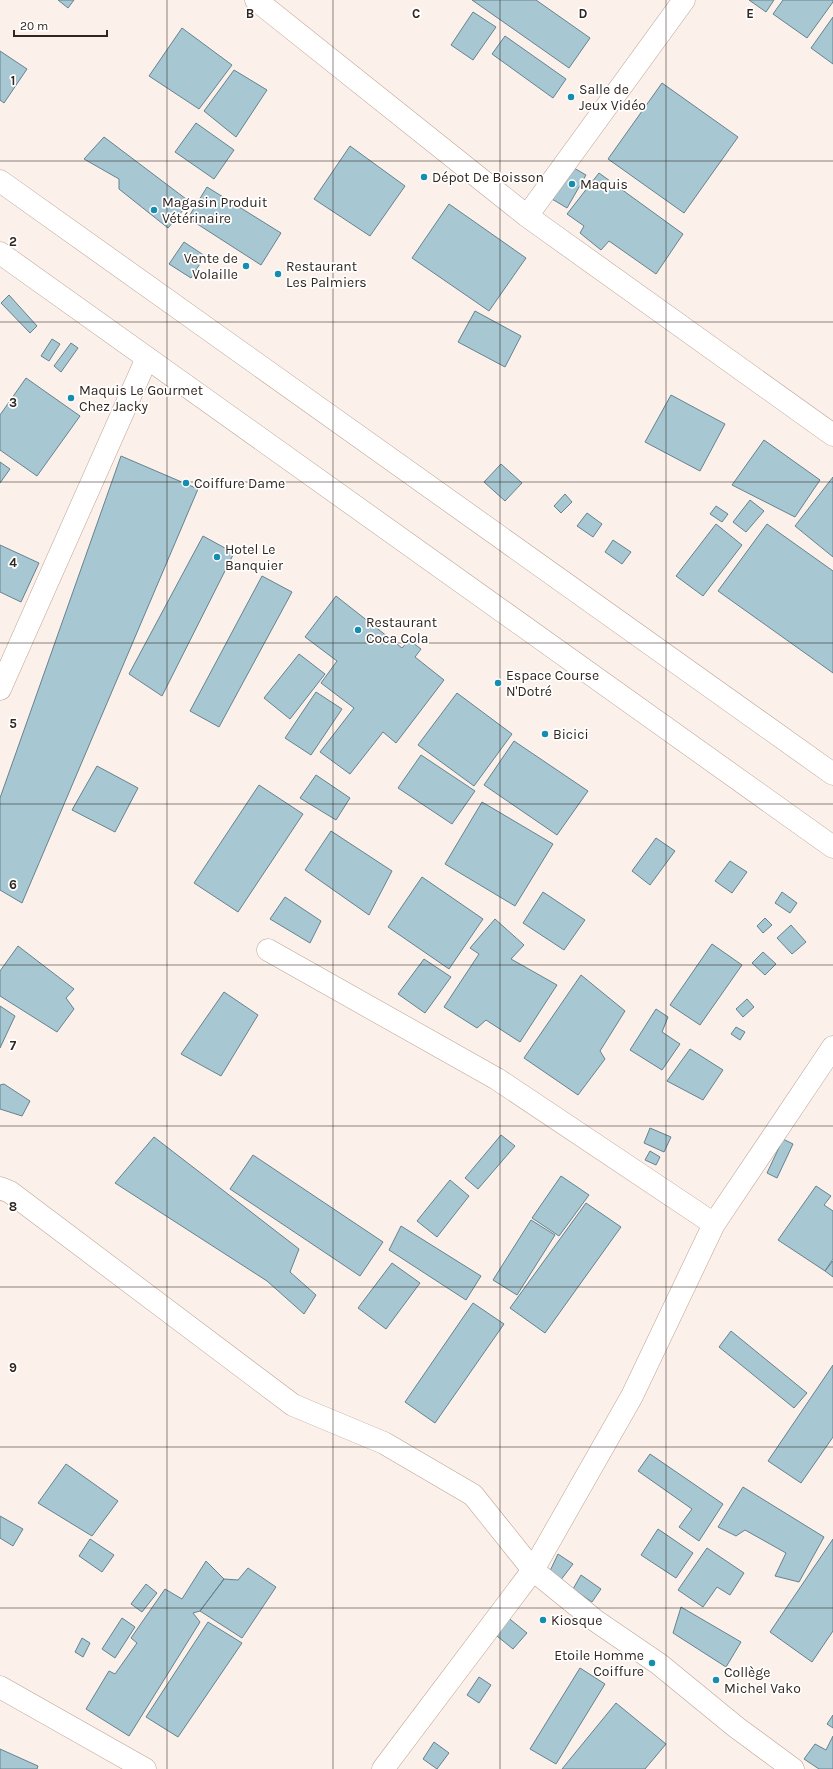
<svg xmlns="http://www.w3.org/2000/svg" width="833" height="1769" font-family="Karla,sans-serif">
<style>
.building{fill:#a7c7d3;stroke:#65838e}
.lines{fill:none;stroke-linecap:round;stroke-linejoin:round}
.minor-casing{stroke:#bca293;stroke-width:23}
.major-casing{stroke:#bca293;stroke-width:23}
.minor{stroke:#fff;stroke-width:22}
.major{stroke:#fff;stroke-width:22}
.grid{fill:none;stroke:#312620;stroke-width:1;stroke-opacity:0.55}
.poi-dot{fill:#158daf;stroke:#fff;stroke-width:1.5}
.labels{text-anchor:middle;stroke-width:3.5;stroke-linejoin:round;paint-order:stroke}
.poi-label{font-size:14px;fill:#312620;stroke:#fff;text-anchor:start}
.grid-label{font-size:13px;text-anchor:middle;font-weight:bold;fill:#312620;stroke:#fff;stroke-width:3.5;stroke-linejoin:round;paint-order:stroke}
</style>
<rect width="100%" height="100%" fill="#fcf0ea"/>
<path class="building" d="M58 0H74L68 8Z
M472 0H536L590 38 569 68Z
M749 0H774L766 12Z
M783 0H833V2L807 38 773 14Z
M473 12 496 27 473 60 451 45Z
M833 17V64L811 48Z
M182 28 232 65 199 109 149 76Z
M505 36 566 79 553 98 492 54Z
M0 51 27 69 4 103 0 100Z
M234 70 267 90 236 137 204 111Z
M662 83 738 137 684 213 608 159Z
M196 123 234 150 214 179 175 152Z
M104 137 190 202 168 228 119 189V179L84 159Z
M350 146 405 186 370 236 314 199Z
M574 168 586 175 567 208 552 199Z
M599 173 683 234 656 274 609 241 601 250 580 233 584 226 567 214Z
M207 187 281 233 261 265 188 218Z
M449 204 526 258 489 311 412 258Z
M184 242 205 256 191 278 169 264Z
M9 295 37 326 30 333 1 303Z
M475 311 521 336 505 367 458 342Z
M52 339 60 344 49 361 41 356Z
M71 343 78 348 61 372 54 366Z
M26 378 80 416 37 476 0 450V415Z
M671 395 725 424 700 471 645 442Z
M764 440 820 480 795 517 732 485Z
M121 456 198 489 22 903 0 890V798Z
M0 462 10 469 0 483Z
M501 464 522 483 505 501 484 482Z
M833 477V557L795 526Z
M565 494 572 502 561 513 554 506Z
M750 500 764 511 746 532 733 522Z
M716 506 728 514 722 522 710 514Z
M587 513 602 524 593 537 577 526Z
M716 524 742 545 703 596 676 576Z
M767 524 833 571V673L718 591Z
M203 536 234 553 162 696 129 674Z
M613 540 631 552 622 564 605 552Z
M0 545 39 563 21 602 0 592Z
M262 576 292 592 219 727 190 711Z
M336 596 402 648 409 640 421 649 415 657 444 680 396 743 383 732 350 774 320 752 354 708 321 683 337 661 305 637Z
M299 654 325 674 290 719 264 698Z
M316 692 342 709 311 755 285 738Z
M457 693 512 734 474 786 418 745Z
M514 741 588 791 557 835 484 785Z
M421 755 475 791 452 824 398 788Z
M97 766 138 788 115 832 72 810Z
M316 775 350 798 336 820 300 798Z
M259 785 303 814 238 912 194 883Z
M482 802 553 844 515 906 445 864Z
M331 831 392 871 369 915 305 870Z
M656 838 675 851 650 885 632 871Z
M730 861 747 872 732 893 715 881Z
M422 877 483 919 449 969 388 927Z
M543 892 585 920 564 950 523 923Z
M782 892 797 903 790 913 775 903Z
M285 897 321 921 310 943 270 919Z
M765 918 772 925 763 933 757 926Z
M495 919 524 945 511 959 557 985 520 1042 486 1020 477 1028 444 1007 479 954 470 948Z
M791 925 806 942 792 954 777 938Z
M712 944 742 965 700 1025 670 1005Z
M18 946 74 989 66 998 74 1009 57 1032 0 996V971Z
M763 952 776 964 765 975 752 963Z
M424 959 451 977 425 1013 398 994Z
M581 975 625 1011 600 1051 605 1059 578 1095 524 1058Z
M224 992 258 1015 221 1076 181 1054Z
M747 999 754 1007 743 1017 736 1009Z
M0 1006 15 1016 0 1048Z
M656 1009 668 1017 662 1032 680 1044 662 1070 630 1050Z
M736 1027 745 1032 740 1040 731 1034Z
M690 1049 723 1070 703 1100 667 1081Z
M4 1084 30 1101 22 1116 0 1109V1085Z
M650 1128 671 1137 664 1152 644 1143Z
M501 1135 515 1146 478 1189 465 1178Z
M154 1137 299 1249 290 1272 316 1295 304 1314 267 1281 115 1183Z
M783 1139 793 1144 777 1178 767 1173Z
M650 1151 660 1157 656 1165 645 1160Z
M253 1155 383 1242 360 1276 230 1189Z
M561 1176 589 1195 559 1236 532 1218Z
M450 1180 469 1196 437 1237 417 1221Z
M816 1186 831 1196 824 1205 833 1211V1259L825 1271 778 1240Z
M586 1203 621 1227 545 1333 510 1308Z
M531 1220 555 1235 517 1295 493 1280Z
M401 1226 481 1276 466 1300 389 1250Z
M833 1261V1277L825 1271Z
M392 1263 420 1283 386 1329 358 1308Z
M473 1303 504 1324 435 1423 405 1402Z
M731 1331 807 1393 794 1408 719 1347Z
M833 1365V1437L801 1483 768 1461Z
M650 1454 723 1504 699 1541 679 1527 692 1509 638 1471Z
M66 1464 118 1501 92 1536 38 1503Z
M743 1487 824 1537 799 1582 775 1576 786 1553 745 1530 736 1536 718 1527Z
M0 1516 23 1529 13 1546 0 1538Z
M658 1529 693 1553 676 1578 641 1555Z
M90 1539 114 1555 102 1572 79 1556Z
M833 1539V1631L812 1662 770 1632Z
M707 1548 744 1573 730 1595 717 1587 703 1607 678 1590Z
M558 1554 573 1564 560 1581 549 1573Z
M206 1561 224 1579 200 1611 193 1613 200 1622 129 1736 86 1709 109 1671 115 1674 137 1643 131 1638 165 1589 182 1599Z
M248 1568 276 1587 242 1638 200 1611 224 1579 238 1580Z
M581 1575 601 1589 592 1602 573 1589Z
M146 1584 157 1593 142 1612 131 1604Z
M681 1607 741 1642 726 1667 673 1633Z
M506 1616 527 1633 513 1649 492 1632Z
M122 1618 135 1627 115 1658 102 1649Z
M208 1622 242 1643 178 1737 146 1717Z
M82 1638 90 1643 83 1657 75 1652Z
M580 1668 605 1684 556 1764 530 1749Z
M479 1677 491 1685 479 1703 467 1695Z
M616 1703 666 1744 645 1769H562Z
M833 1715V1728L827 1724Z
M833 1736V1769H819L804 1759 815 1744 826 1750Z
M434 1742 449 1753 437 1769 423 1759Z
M0 1749 38 1766 37 1769H0Z"/>
<g class="lines">
<g class="minor-casing">
<path id="minor" d="M256 0 527 216 833 435
M527 216 684 0
M0 689 147 358
M268 950 497 1079 714 1224
M0 1188 10 1192 293 1405 384 1443 473 1495 533 1570 596 1621 659 1664 736 1727 793 1769
M0 1687 145 1769
M383 1769 533 1570 632 1396 714 1224 833 1047"/>
</g>
<g class="major-casing">
<path id="major" d="M0 181 833 774
M0 253 833 847"/>
</g>
<use href="#minor" class="minor"/>
<use href="#major" class="major"/>
</g>
<path class="grid" d="M167 0V1769M333 0V1769M500 0V1769M666 0V1769M0 161H833M0 322H833M0 482H833M0 643H833M0 804H833M0 965H833M0 1126H833M0 1287H833M0 1447H833M0 1608H833"/>
<g class="poi-dot">
<circle cx="571" cy="97" r="4"/>
<circle cx="424" cy="177" r="4"/>
<circle cx="572" cy="184" r="4"/>
<circle cx="154" cy="210" r="4"/>
<circle cx="246" cy="266" r="4"/>
<circle cx="278" cy="274" r="4"/>
<circle cx="71" cy="398" r="4"/>
<circle cx="186" cy="483" r="4"/>
<circle cx="217" cy="557" r="4"/>
<circle cx="358" cy="630" r="4"/>
<circle cx="498" cy="683" r="4"/>
<circle cx="545" cy="734" r="4"/>
<circle cx="543" cy="1620" r="4"/>
<circle cx="652" cy="1663" r="4"/>
<circle cx="716" cy="1680" r="4"/>
</g>
<g class="labels">
<g class="poi-label">
<text x="579" y="94">Salle de<tspan x="579" dy="16">Jeux Vidéo</tspan></text>
<text x="432" y="182">Dépot De Boisson</text>
<text x="580" y="189">Maquis</text>
<text x="162" y="207">Magasin Produit<tspan x="162" dy="16">Vétérinaire</tspan></text>
<text x="238" y="263" text-anchor="end">Vente de<tspan x="238" dy="16">Volaille</tspan></text>
<text x="286" y="271">Restaurant<tspan x="286" dy="16">Les Palmiers</tspan></text>
<text x="79" y="395">Maquis Le Gourmet<tspan x="79" dy="16">Chez Jacky</tspan></text>
<text x="194" y="488">Coiffure Dame</text>
<text x="225" y="554">Hotel Le<tspan x="225" dy="16">Banquier</tspan></text>
<text x="366" y="627">Restaurant<tspan x="366" dy="16">Coca Cola</tspan></text>
<text x="506" y="680">Espace Course<tspan x="506" dy="16">N'Dotré</tspan></text>
<text x="553" y="739">Bicici</text>
<text x="551" y="1625">Kiosque</text>
<text x="644" y="1660" text-anchor="end">Etoile Homme<tspan x="644" dy="16">Coiffure</tspan></text>
<text x="724" y="1677">Collège<tspan x="724" dy="16">Michel Vako</tspan></text>
</g>
</g>
<g class="grid-label">
<text x="250" y="18">B</text>
<text x="416" y="18">C</text>
<text x="583" y="18">D</text>
<text x="750" y="18">E</text>
<text x="13" y="85">1</text>
<text x="13" y="246">2</text>
<text x="13" y="407">3</text>
<text x="13" y="567">4</text>
<text x="13" y="728">5</text>
<text x="13" y="889">6</text>
<text x="13" y="1050">7</text>
<text x="13" y="1211">8</text>
<text x="13" y="1372">9</text>
</g>
<path d="M14 30v6h93v-6" fill="none" stroke="#312620" stroke-width="2"/>
<text x="20" y="30" font-size="12" fill="#312620" stroke="#ffffff" stroke-width="3" paint-order="stroke">20 m</text>
</svg>
